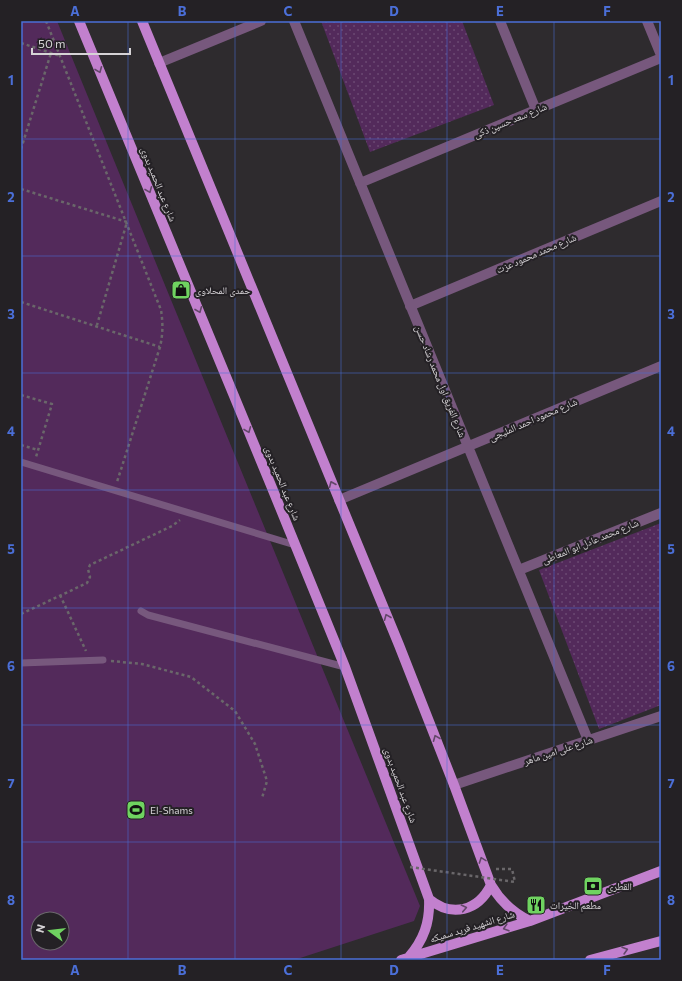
<svg xmlns="http://www.w3.org/2000/svg" width="682" height="981" font-family="Commissioner,'Noto Naskh Arabic',sans-serif">
<style>
.grass{fill:url(#grass-dots)}
.park{fill:#532a5b;fill-rule:evenodd}
.lines{fill:none;stroke-linecap:round;stroke-linejoin:round}
.path{stroke:#6a676a;stroke-width:2.5;stroke-dasharray:3 3;stroke-linecap:butt}
.lane{stroke:#77587d;stroke-width:7}
.street{stroke:#77587d;stroke-width:10}
.primary{stroke:#c280ce;stroke-width:10}
.path-bridge{stroke:#6a676a;stroke-width:2.5;stroke-dasharray:3 3;stroke-linecap:butt}
.oneway{stroke:#634769}
.grid{fill:none;stroke:#4b6fd8;stroke-width:1;stroke-opacity:0.55}
.labels{text-anchor:middle;stroke-width:4;stroke-linejoin:round;paint-order:stroke}
.street-label{font-size:10px;fill:#d6d3d6;stroke:#242125}
.poi-label{font-size:10px;fill:#d6d3d6;stroke:#242125;text-anchor:start}
.neatline{fill:none;stroke:#4b6fd8;stroke-width:1.5}
.grid-label{font-size:13px;text-anchor:middle;font-weight:bold;fill:#4b6fd8}
</style>
<defs>
<pattern id="grass-dots" width="8" height="8" patternUnits="userSpaceOnUse"><rect width="8" height="8" fill="#532a5b"/><path d="M2 2h.1M6 6h.1" fill="none" stroke="#6b4872" stroke-width="1.8" stroke-linecap="round"/></pattern>
</defs>
<rect width="100%" height="100%" fill="#2e2b2e"/>
<path class="grass" d="M321 21H462L494 105 370 152Z
M661 523V705L599 729 539 570Z"/>
<path class="park" d="M21 21H57L169 295 420 906 414 921 294 960H21ZM38 919H62V943H38Z"/>
<g class="lines">
<path class="path" d="M46 21 161 310C163 323 163 334 160 347L117 482
M21 43 60 56
M21 149 51 53
M21 189 127 222 97 325
M21 302 160 347
M21 395 52 404 36 457
M21 445 38 450
M60 595 86 651
M21 614 87 583 90 577 88 569 90 565 172 526 180 520
M111 661 142 664 191 677 235 711 255 744 267 781 262 798
M496 869H512L515 882"/>
<path class="lane" d="M21 462 295 545
M141 611 148 615 345 667
M21 663 103 660"/>
<path class="street" d="M294 21 588 740
M500 21 536 110
M647 21 661 55
M159 63 261 21
M360 183 661 58
M410 306 661 201
M339 500 661 366
M519 570 661 513
M454 785 661 716"/>
<path class="primary" d="M79 21 270 483 345 667 429 899C430 922 424 940 408 958
M142 21 399 645 454 785 491 885C501 902 513 913 530 921
M429 899C452 918 478 911 491 885
M401 960 530 921 661 871
M590 960 661 941"/>
<path class="path-bridge" d="M410 867 515 882"/>
</g>
<defs><path id="oneway-chevron" d="M-2-3.5L2.5 0L-2 3.5" fill="none" stroke-width="1.6" stroke-linecap="round" stroke-linejoin="round"/></defs>
<g class="oneway">
<use href="#oneway-chevron" transform="translate(99 70) rotate(68)"/>
<use href="#oneway-chevron" transform="translate(149 190) rotate(68)"/>
<use href="#oneway-chevron" transform="translate(199 310) rotate(68)"/>
<use href="#oneway-chevron" transform="translate(248 430) rotate(68)"/>
<use href="#oneway-chevron" transform="translate(332 484) rotate(-113)"/>
<use href="#oneway-chevron" transform="translate(387 617) rotate(-112)"/>
<use href="#oneway-chevron" transform="translate(436 738) rotate(-112)"/>
<use href="#oneway-chevron" transform="translate(482 860) rotate(-110)"/>
<use href="#oneway-chevron" transform="translate(464 908) rotate(-12)"/>
<use href="#oneway-chevron" transform="translate(506 928) rotate(163)"/>
<use href="#oneway-chevron" transform="translate(625 950) rotate(-16)"/>
</g>
<path class="grid" d="M128 21V960M235 21V960M341 21V960M447 21V960M554 21V960M21 139H661M21 256H661M21 373H661M21 490H661M21 608H661M21 725H661M21 842H661"/>
<defs>
<g id="shop-square" transform="scale(1)"><rect x="-9" y="-9" width="18" height="18" rx="4" fill="#6fd360" stroke="#242125"/><path d="M-5-2.5h2.3a2.7 3.5 0 0 1 5.4 0H5L5.5 6h-11ZM-1.5-2.5h3a1.5 2.3 0 0 0-3 0Z" fill="#111"/></g>
<g id="stadium-square" transform="scale(1)"><rect x="-9" y="-9" width="18" height="18" rx="4" fill="#6fd360" stroke="#242125"/><path d="M0-5a6.5 5 0 1 0 0 10a6.5 5 0 1 0 0-10ZM-3.5-1.8h7v3.6h-7Z" fill="#111"/></g>
<g id="bank-square" transform="scale(1)"><rect x="-9" y="-9" width="18" height="18" rx="4" fill="#6fd360" stroke="#242125"/><path d="M-6-4H6V4H-6ZM0-2.3a2.3 2.3 0 1 0 0 4.6a2.3 2.3 0 1 0 0-4.6Z" fill="#111"/></g>
<g id="restaurant-square" transform="scale(1)"><rect x="-9" y="-9" width="18" height="18" rx="4" fill="#6fd360" stroke="#242125"/><path d="M-5-6h1v4h1v-4h1v4h1v-4h1v5L-1.5 .5V6h-2V.5L-5-1ZM5-6V6H3V1.5H1.5Q1.5-4 5-6Z" fill="#111"/></g>
</defs>
<g fill-rule="evenodd">
<use href="#shop-square" x="181" y="290"/>
<use href="#stadium-square" x="136" y="810"/>
<use href="#bank-square" x="593" y="886"/>
<use href="#restaurant-square" x="536" y="905"/>
</g>
<g class="labels">
<g class="street-label">
<text transform="translate(510 120) rotate(-22)" y="4">شارع سعد حسين ذكى</text>
<text transform="translate(159 184) rotate(68)" y="4">شارع عبد الحميد بدوى</text>
<text transform="translate(536 253) rotate(-23)" y="4">شارع محمد محمود عزت</text>
<text transform="translate(441 381) rotate(68)" y="4">شارع الفريق اول محمد رشاد حسن</text>
<text transform="translate(533 419) rotate(-23)" y="4">شارع محمود احمد المليجى</text>
<text transform="translate(283 483) rotate(68)" y="4">شارع عبد الحميد بدوى</text>
<text transform="translate(590 541) rotate(-22)" y="4">شارع محمد عادل ابو المعاطى</text>
<text transform="translate(558 750) rotate(-18)" y="4">شارع على امين ماهر</text>
<text transform="translate(401 785) rotate(70)" y="4">شارع عبد الحميد بدوى</text>
<text transform="translate(472 926) rotate(-17)" y="4">شارع الشهيد فريد سميكه</text>
</g>
<g class="poi-label">
<text x="195" y="294">حمدى المحلاوى</text>
<text x="150" y="814">El-Shams</text>
<text x="607" y="890">القطرى</text>
<text x="550" y="909">مطعم الخيرات</text>
</g>
</g>
<rect width="682" height="981" fill="none" stroke="#242125" stroke-width="44"/>
<g transform="translate(50 931) rotate(285)"><circle r="19" fill="#242125" stroke="#6b686c"/>
<path d="M0-3L7 15L0 10L-7 15Z" fill="#6fd360"/>
<text y="-6" font-size="11" font-weight="bold" text-anchor="middle" fill="#d6d3d6">N</text>
</g>
<path d="M32 48v6h98v-6" fill="none" stroke="#d6d3d6" stroke-width="2"/>
<text x="38" y="48" font-size="12" fill="#d6d3d6" stroke="#242125" stroke-width="3" paint-order="stroke">50 m</text>
<rect x="22" y="22" width="638" height="937" class="neatline"/>
<g class="grid-label">
<text x="75" y="16">A</text>
<text x="182" y="16">B</text>
<text x="288" y="16">C</text>
<text x="394" y="16">D</text>
<text x="500" y="16">E</text>
<text x="607" y="16">F</text>
<text x="11" y="85">1</text>
<text x="671" y="85">1</text>
<text x="11" y="202">2</text>
<text x="671" y="202">2</text>
<text x="11" y="319">3</text>
<text x="671" y="319">3</text>
<text x="11" y="436">4</text>
<text x="671" y="436">4</text>
<text x="11" y="554">5</text>
<text x="671" y="554">5</text>
<text x="11" y="671">6</text>
<text x="671" y="671">6</text>
<text x="11" y="788">7</text>
<text x="671" y="788">7</text>
<text x="11" y="905">8</text>
<text x="671" y="905">8</text>
<text x="75" y="975">A</text>
<text x="182" y="975">B</text>
<text x="288" y="975">C</text>
<text x="394" y="975">D</text>
<text x="500" y="975">E</text>
<text x="607" y="975">F</text>
</g>
</svg>
